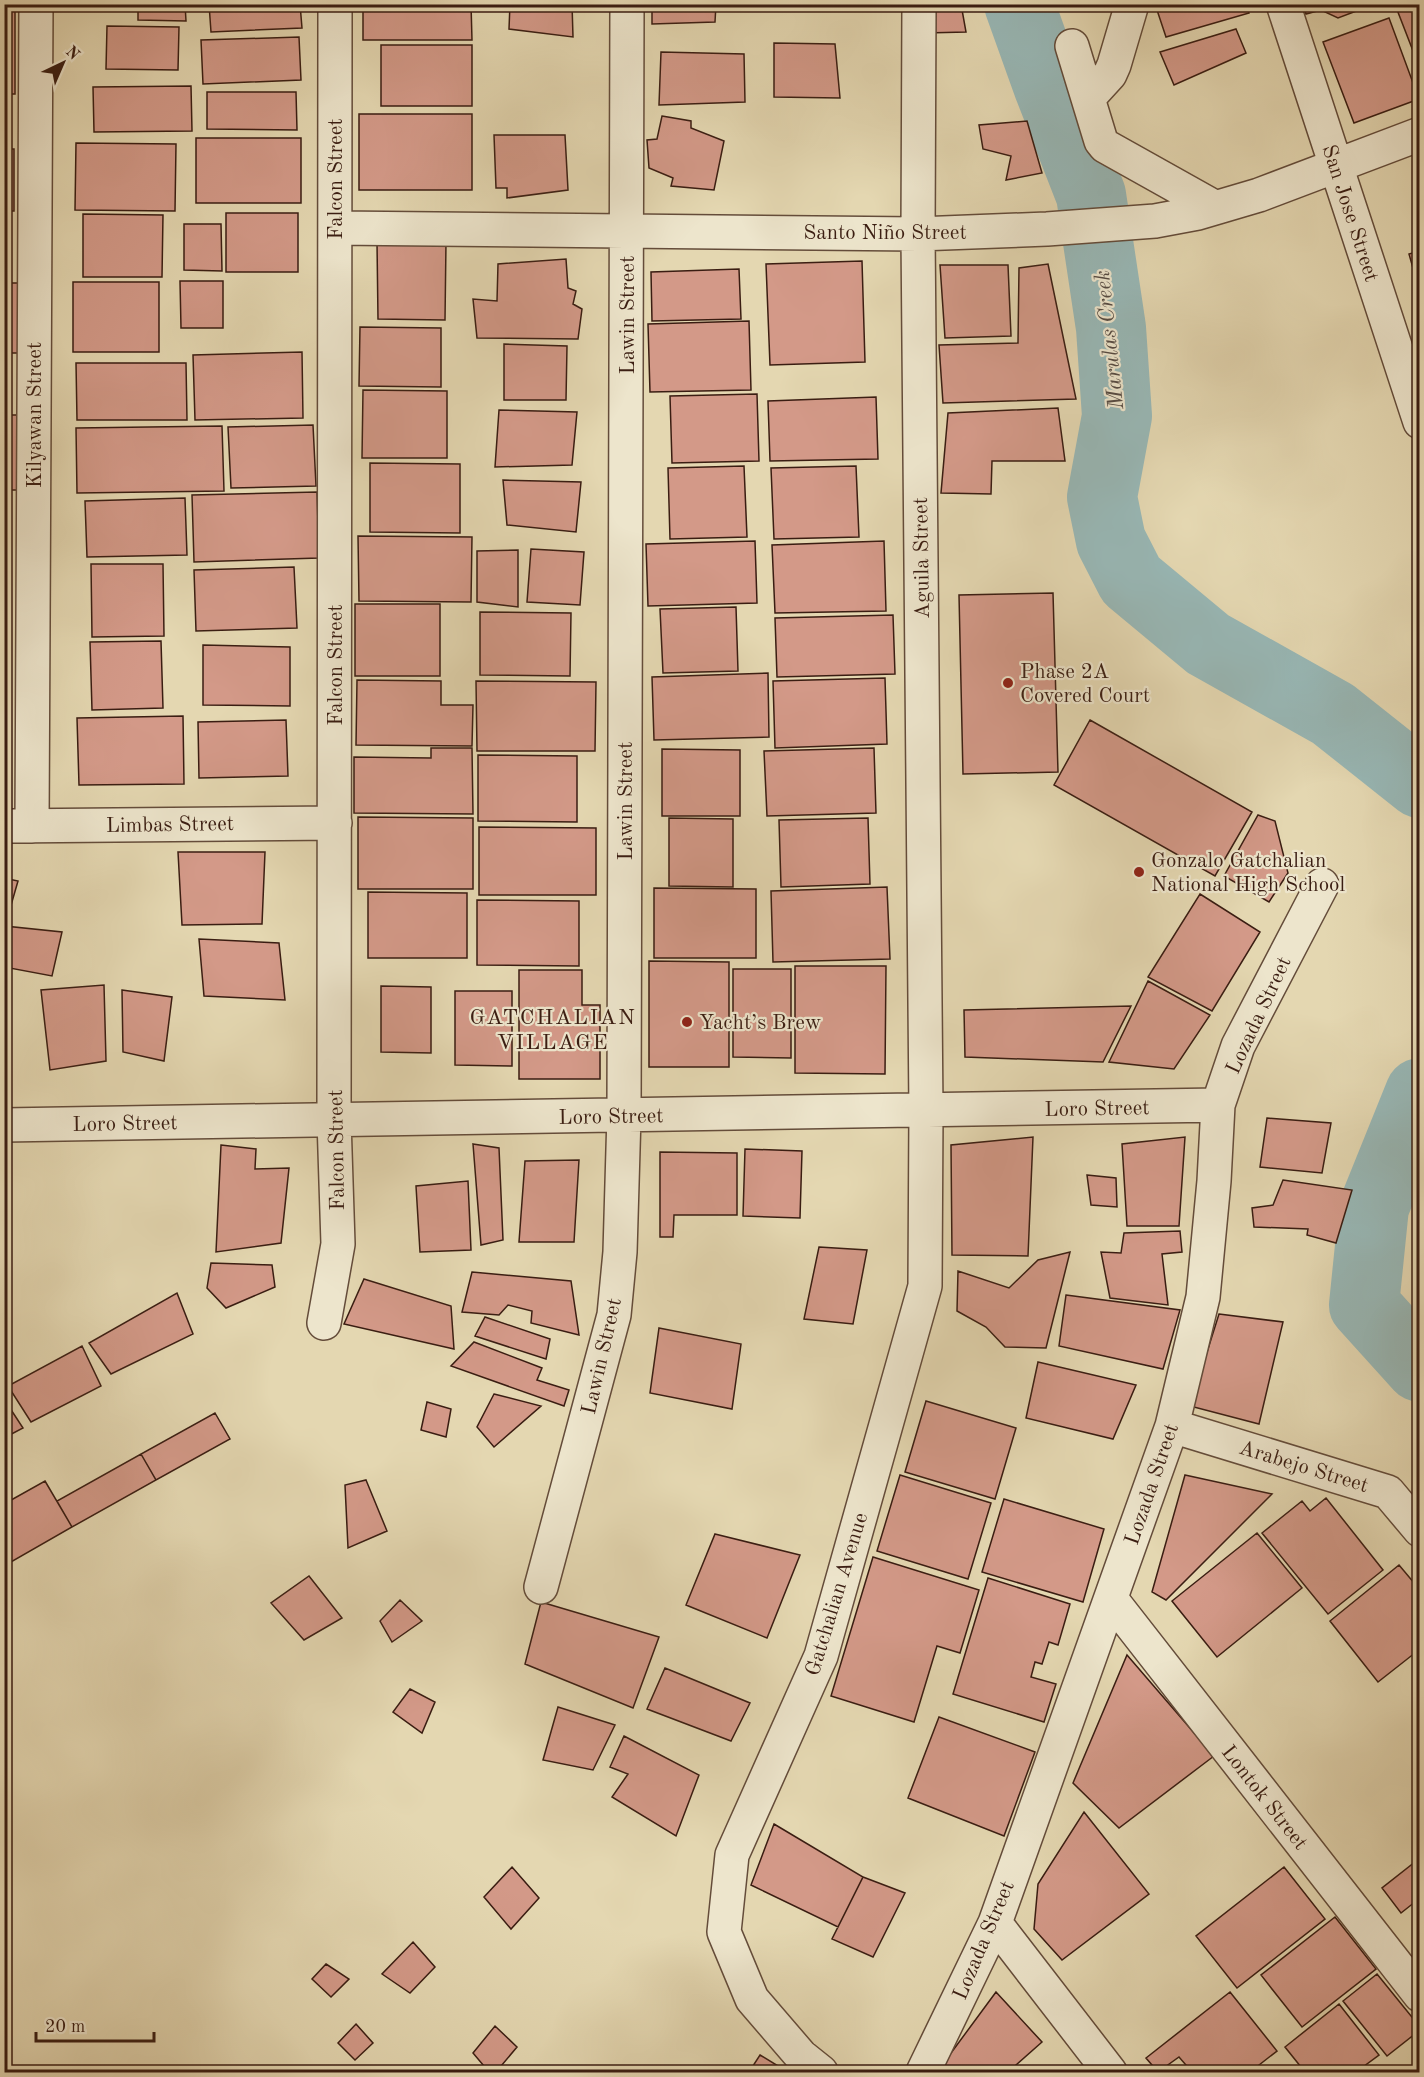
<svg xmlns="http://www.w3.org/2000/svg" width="1424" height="2077" font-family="'Old Standard TT',serif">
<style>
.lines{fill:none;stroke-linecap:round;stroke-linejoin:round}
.river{stroke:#98b7b5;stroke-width:70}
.building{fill:#d39988;stroke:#3a1d12;stroke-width:1.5}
.minor-casing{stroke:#644c3a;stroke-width:36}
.minor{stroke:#ede5cc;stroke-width:33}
.poi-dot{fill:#8f2418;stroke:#ede5cc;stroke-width:2}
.labels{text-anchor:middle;stroke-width:4.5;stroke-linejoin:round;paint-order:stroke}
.street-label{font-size:21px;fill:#3a1d12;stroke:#ede5cc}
.poi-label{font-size:21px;fill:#3a1d12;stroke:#ede5cc;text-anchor:start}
.water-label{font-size:22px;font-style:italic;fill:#564b43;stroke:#ede5cc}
.neighbourhood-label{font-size:22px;letter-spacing:1.5px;fill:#3a1d12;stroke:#ede5cc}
</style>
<rect width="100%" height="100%" fill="#e4d7b1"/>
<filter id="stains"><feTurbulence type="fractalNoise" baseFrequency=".00333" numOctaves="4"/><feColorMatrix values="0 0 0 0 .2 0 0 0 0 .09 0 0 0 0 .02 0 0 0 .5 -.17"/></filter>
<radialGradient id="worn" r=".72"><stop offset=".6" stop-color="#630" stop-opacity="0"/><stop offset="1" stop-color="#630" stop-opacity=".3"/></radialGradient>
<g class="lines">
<path class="river" d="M1019 4 1048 85 1091 195 1111 328 1117 416 1102 497 1111 541 1131 580 1208 644 1333 714 1420 783
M1420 1093 1374 1207 1364 1305 1420 1367"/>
</g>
<path class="building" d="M138 4H185L186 21 138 20Z
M209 4H300L302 28 211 32Z
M363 4H471L472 40H363Z
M510 4H572L573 37 509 29Z
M652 4H716L715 22 652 24Z
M924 4H961L966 32 925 33Z
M1155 4H1246L1249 13 1166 37Z
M1303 4H1375L1338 18 1321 10 1306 14Z
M1402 4H1420V69L1396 7Z
M15 8V94H4V9Z
M1389 18 1419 99 1354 123 1323 42Z
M107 26 179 27 178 70 106 69Z
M1236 29 1246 53 1174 85 1160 52Z
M299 37 301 80 203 84 201 40Z
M774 43 835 44 840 98 774 97Z
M381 45H472V106H381Z
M661 52 744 54 745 102 659 105Z
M191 86 192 131 94 132 93 87Z
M207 92H296L297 130 207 129Z
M4 96H10V147H4Z
M359 114H472V190H359Z
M662 116 691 121V128L724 141 714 190 671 186 673 178 649 168 647 140 657 139Z
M1027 121 1042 173 1006 180 1011 156 983 149 979 125Z
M494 135H565L568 190 507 198V188H496Z
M196 138H301V203H196Z
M76 143 176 144 175 211 75 210Z
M4 149H14V211H4Z
M226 213H298V272H226Z
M83 214 163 215 162 277H83Z
M184 224H221L222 271 184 270Z
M377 242H446L445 320 378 319Z
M1420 251V293L1409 254Z
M566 259 568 288 576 291 573 304 582 309 578 339 477 338 473 299 497 301 498 264Z
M862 261 865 362 770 365 766 264Z
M1048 264 1076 399 943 403 939 345 1018 343 1019 268Z
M940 265H1008L1011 336 945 338Z
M739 269 741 319 652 321 651 272Z
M180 281H223V328H181Z
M73 282H159V352H73Z
M4 283H19L21 353H4Z
M749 321 751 390 650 392 648 324Z
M360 327 441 328V387L359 386Z
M504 344 567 346 566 400H504Z
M302 352 303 418 195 420 193 355Z
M76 363H186L187 420H77Z
M363 390 447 391V458H362Z
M757 394 759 461 672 463 670 396Z
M876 397 878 459 770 461 768 401Z
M1058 408 1065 461H992L991 494 941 493 948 413Z
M499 410 577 412 572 465 495 467Z
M4 415H17L20 490H4Z
M313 425 316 486 231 488 228 427Z
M222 426 224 491 77 493 76 428Z
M370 463 460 464V533L370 532Z
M744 466 747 537 670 539 668 468Z
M856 466 859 537 774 539 771 468Z
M503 480 581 482 576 532 507 525Z
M317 492 319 558 194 562 192 495Z
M4 493H7L9 558H4Z
M185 498 187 555 87 557 85 501Z
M358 536 472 537 471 602 359 601Z
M755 541 757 603 648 606 646 544Z
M884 541 886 611 775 613 772 545Z
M531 549 584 552 580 605 527 602Z
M518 550V607L477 602V551Z
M91 564H163L164 636 92 637Z
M294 567 297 628 196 631 194 570Z
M1053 593 1058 772 963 774 959 595Z
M355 604H440V676H355Z
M736 607 738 671 663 673 660 609Z
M480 612 571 613 570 676 480 675Z
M893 615 895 674 777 677 775 618Z
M161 641 163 708 92 710 90 642Z
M203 645 290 647V706L203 705Z
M768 673 769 737 654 740 652 677Z
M885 678 887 744 775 748 773 681Z
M357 680 441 681V705H473L472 746 356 745Z
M476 681 596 682 595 751H477Z
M4 705 8 772H4Z
M183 716 184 784 79 785 77 718Z
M286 720 288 776 199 778 198 722Z
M1090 720 1252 812 1215 876 1054 785Z
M431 748H472L473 814 354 813V757L431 758Z
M874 748 876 813 767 816 764 751Z
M662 749 740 750V816H662Z
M478 755 577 756V822L478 821Z
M1258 815 1275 821 1288 873 1269 902 1224 876Z
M358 817 473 818V889H358Z
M669 818 733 819V887L669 886Z
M868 818 870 884 781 887 779 820Z
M479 827 596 828V895H479Z
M178 852H265L262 924 182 925Z
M4 878 18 881 5 926 62 932 52 976 4 967Z
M887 887 890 959 773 962 771 891Z
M654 888 756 889V958H654Z
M368 892 467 893V958H368Z
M1200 894 1260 932 1212 1011 1148 977Z
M477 900 579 901V966L477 965Z
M199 939 279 943 285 1000 204 996Z
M649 961 729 962V1067H649Z
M795 966H886L885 1074 795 1073Z
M733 969H791V1058L733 1057Z
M519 970H582V1005H600V1079H519Z
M1148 981 1210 1015 1174 1069 1109 1062Z
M104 985 106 1061 50 1070 41 990Z
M381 986 431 987V1053L381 1052Z
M122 990 172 997 164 1061 123 1052Z
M455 991H512V1066L455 1065Z
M1131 1006 1103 1062 965 1057 964 1010Z
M1267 1118 1331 1123 1322 1173 1260 1167Z
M1033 1137 1028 1256 952 1255 951 1145Z
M1185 1137 1179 1226H1127L1122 1144Z
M473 1144 499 1148 503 1240 481 1245Z
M221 1145 256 1149 255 1169 289 1168 281 1243 216 1252Z
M745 1149 802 1151 800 1218 743 1216Z
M660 1152 737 1153V1215H674L673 1237H660Z
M579 1160 574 1242H519L525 1161Z
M1087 1175 1116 1178 1117 1207 1091 1205Z
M1283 1180 1352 1190 1336 1243 1307 1235 1308 1229 1254 1227 1252 1208 1273 1205Z
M468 1181 471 1250 420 1252 416 1186Z
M1180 1231 1182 1252 1162 1254 1168 1305 1110 1298 1101 1252 1121 1253 1124 1233Z
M819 1247 867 1250 853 1324 804 1319Z
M1070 1252 1046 1348 1005 1347 986 1327 957 1311 958 1271 1009 1288 1038 1260Z
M211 1263 272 1265 275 1287 226 1308 207 1288Z
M472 1272 571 1281 579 1335 531 1323 532 1311 508 1305 499 1315 462 1312Z
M364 1279 451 1306 454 1349 344 1324Z
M177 1293 193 1334 111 1374 89 1343Z
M1066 1295 1180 1310 1163 1369 1059 1346Z
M1219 1314 1283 1322 1259 1424 1190 1406Z
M485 1317 550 1339 546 1359 475 1336Z
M659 1328 741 1344 732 1409 650 1393Z
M474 1342 542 1368 537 1380 569 1390 564 1406 451 1366Z
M82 1346 101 1386 31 1422 8 1386Z
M1038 1362 1136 1385 1113 1439 1026 1418Z
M494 1394 541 1406 494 1447 477 1427Z
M4 1399 23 1428 4 1438Z
M926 1401 1016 1428 995 1499 905 1472Z
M427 1402 451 1409 446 1437 421 1430Z
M215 1413 230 1439 156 1480 141 1454Z
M141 1454 156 1480 72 1527 57 1501Z
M900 1475 991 1503 968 1579 877 1551Z
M1185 1475 1272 1494 1166 1600 1152 1592Z
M366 1480 387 1531 348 1548 345 1485Z
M45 1481 72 1527 4 1566V1504Z
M1326 1498 1383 1570 1328 1614 1262 1533 1302 1501 1310 1511Z
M1004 1499 1104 1529 1083 1602 982 1572Z
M1257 1533 1302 1588 1217 1657 1172 1601Z
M715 1534 800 1555 767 1638 686 1605Z
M873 1557 979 1590 960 1653 937 1646 914 1722 831 1696Z
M1399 1565 1420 1590V1649L1378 1682 1330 1621Z
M309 1576 342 1618 304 1640 271 1603Z
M988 1578 1070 1604 1058 1645 1049 1642 1042 1664 1035 1662 1031 1677 1056 1684 1044 1722 953 1694Z
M400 1600 422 1621 392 1642 380 1621Z
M541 1602 659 1637 633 1708 525 1664Z
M1127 1655 1214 1756 1119 1828 1073 1783Z
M665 1668 750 1703 731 1741 647 1709Z
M410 1689 435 1702 422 1733 393 1712Z
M558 1707 615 1725 593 1770 543 1760Z
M939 1717 1035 1752 1004 1836 908 1798Z
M624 1736 699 1775 676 1836 612 1797 628 1774 610 1767Z
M1084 1812 1149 1894 1062 1960 1034 1929 1038 1884Z
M774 1824 863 1877 838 1927 751 1885Z
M1420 1858V1898L1401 1913 1382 1888Z
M512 1867 539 1898 511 1929 484 1897Z
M1284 1867 1325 1919 1237 1988 1196 1936Z
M863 1877 905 1893 873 1957 832 1939Z
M1335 1917 1376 1969 1302 2027 1261 1975Z
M413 1942 435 1967 410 1993 382 1974Z
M326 1964 349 1979 331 1997 312 1979Z
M1377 1974 1420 2027V2030L1387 2056 1343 2001Z
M996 1992 1042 2042 1008 2072H937Z
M1230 1992 1277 2051 1250 2072H1192L1179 2057 1158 2072 1146 2058Z
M1339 2004 1379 2055 1356 2072H1305L1285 2047Z
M356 2024 373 2043 355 2060 338 2043Z
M495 2026 517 2047 496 2072H489L473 2053Z
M760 2055 788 2072H749Z"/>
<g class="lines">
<g class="minor-casing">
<path id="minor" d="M1283 4 1420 422
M1072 46 1101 141 1105 146 1214 207
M1089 97 1110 74 1114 65 1132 4
M336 228 918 234 1047 229 1155 221 1198 213 1259 195 1420 134
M4 826 335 823
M32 826 36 4
M4 1125 1218 1105
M324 1323 338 1244 334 1120 335 4
M1172 1426 1388 1492 1420 1530
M541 1587 614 1315 620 1252 624 1115 627 4
M1111 1599 1420 1995
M995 1923 1110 2072
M821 2072 801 2056 752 1999 724 1932 732 1855 821 1656 925 1286 926 1111 918 234 919 4
M923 2072 995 1923 1172 1426 1203 1297 1214 1181 1218 1105 1238 1046 1322 885"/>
</g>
<use href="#minor" class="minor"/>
</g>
<g class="poi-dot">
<circle cx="1008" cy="683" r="6"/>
<circle cx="1139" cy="872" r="6"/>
<circle cx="687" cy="1022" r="6"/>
</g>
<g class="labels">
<g class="street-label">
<text transform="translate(335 179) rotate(-90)" y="7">Falcon Street</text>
<text transform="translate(1351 213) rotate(72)" y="7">San Jose Street</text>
<text x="885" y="239">Santo Niño Street</text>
<text transform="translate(627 315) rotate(-90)" y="7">Lawin Street</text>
<text transform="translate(34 415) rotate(-90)" y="7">Kilyawan Street</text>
<text transform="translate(921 558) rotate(-91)" y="7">Aguila Street</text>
<text transform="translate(335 665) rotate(-90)" y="7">Falcon Street</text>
<text transform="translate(625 801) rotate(-90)" y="7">Lawin Street</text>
<text transform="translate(170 824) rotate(-1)" y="7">Limbas Street</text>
<text transform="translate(1258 1015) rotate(-65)" y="7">Lozada Street</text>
<text transform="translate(1097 1108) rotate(-1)" y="7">Loro Street</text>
<text transform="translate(611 1116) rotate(-1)" y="7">Loro Street</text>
<text transform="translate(125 1123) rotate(-1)" y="7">Loro Street</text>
<text transform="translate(336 1150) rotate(-91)" y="7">Falcon Street</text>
<text transform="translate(601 1356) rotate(-77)" y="7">Lawin Street</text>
<text transform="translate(1304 1466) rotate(17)" y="7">Arabejo Street</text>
<text transform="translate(1151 1484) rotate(-71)" y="7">Lozada Street</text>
<text transform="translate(836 1594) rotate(-73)" y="7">Gatchalian Avenue</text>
<text transform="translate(1265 1797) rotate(52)" y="7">Lontok Street</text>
<text transform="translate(983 1940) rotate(-67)" y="7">Lozada Street</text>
</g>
<g class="poi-label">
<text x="1020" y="678">Phase 2A<tspan x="1020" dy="24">Covered Court</tspan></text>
<text x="1151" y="867">Gonzalo Gatchalian<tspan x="1151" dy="24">National High School</tspan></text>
<text x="699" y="1029">Yacht’s Brew</text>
</g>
<g class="water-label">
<text transform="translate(1108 340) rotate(-96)" y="8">Marulas Creek</text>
</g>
<g class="neighbourhood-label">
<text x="553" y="1024">GATCHALIAN<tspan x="553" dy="25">VILLAGE</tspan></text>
</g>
</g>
<rect width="1424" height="2077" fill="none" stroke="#e4d7b1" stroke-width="24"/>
<rect x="6" y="6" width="1412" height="2065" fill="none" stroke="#3a1d12" stroke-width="3"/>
<rect x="12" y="12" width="1400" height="2053" fill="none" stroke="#3a1d12" stroke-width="1.5"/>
<g transform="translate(63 63) rotate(44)" stroke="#ede5cc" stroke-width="4.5" paint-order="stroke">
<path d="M0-4.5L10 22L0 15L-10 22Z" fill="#3a1d12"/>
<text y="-9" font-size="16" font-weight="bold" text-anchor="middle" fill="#3a1d12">N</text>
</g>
<path d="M36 2032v9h118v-9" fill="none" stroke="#3a1d12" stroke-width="3"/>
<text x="45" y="2032" font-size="18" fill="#3a1d12" stroke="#ede5cc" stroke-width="4.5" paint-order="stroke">20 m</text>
<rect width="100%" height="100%" filter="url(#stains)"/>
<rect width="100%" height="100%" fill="url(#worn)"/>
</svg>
